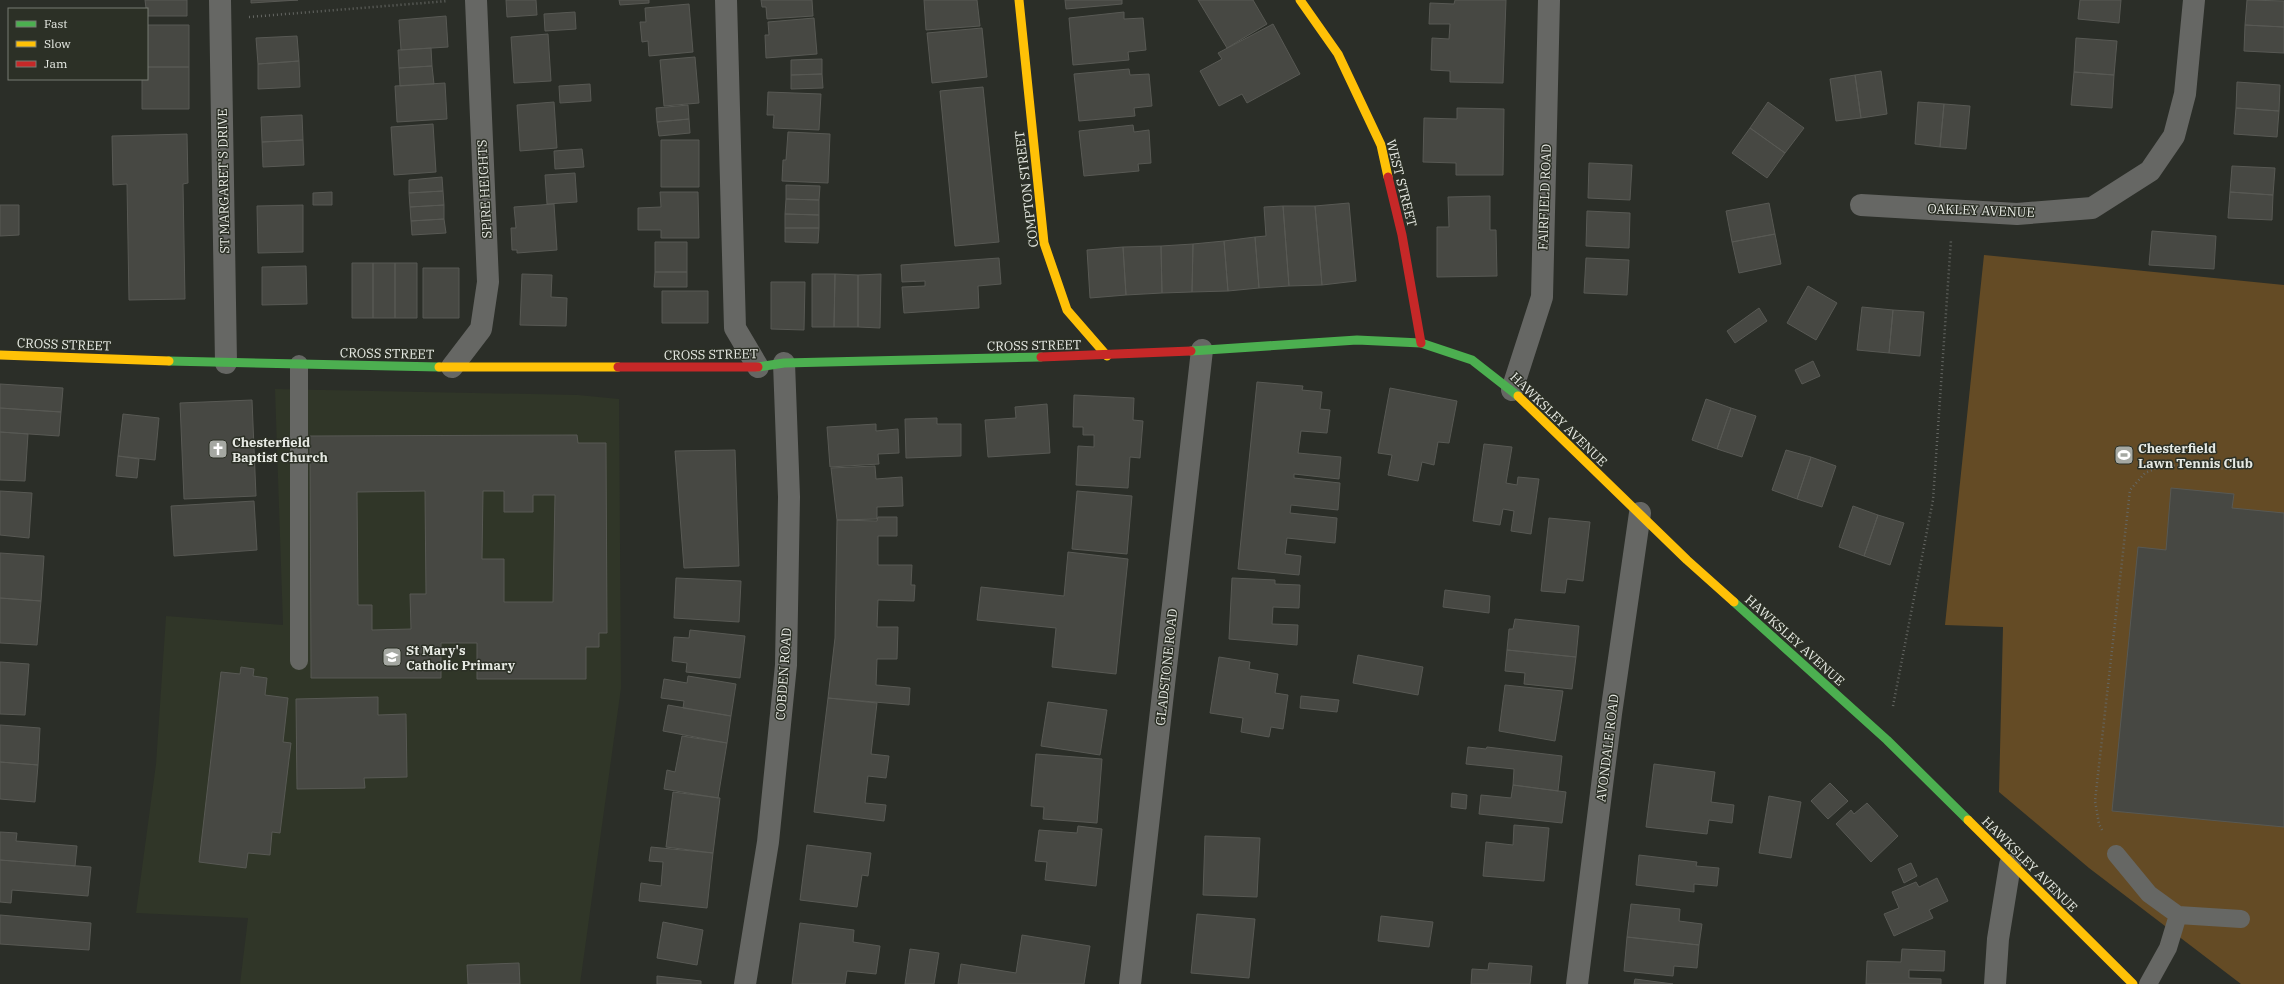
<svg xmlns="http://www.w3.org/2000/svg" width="2284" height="984" font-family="'IBM Plex Serif',serif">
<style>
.built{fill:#303628}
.green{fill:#644b25}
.building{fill:#474843;stroke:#585954;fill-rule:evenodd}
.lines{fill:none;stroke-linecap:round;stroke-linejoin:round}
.path{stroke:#656763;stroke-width:2.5;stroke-dasharray:1 3;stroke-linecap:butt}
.lane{stroke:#666764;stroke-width:18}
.street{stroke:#666764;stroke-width:22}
.fast{stroke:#4caf50;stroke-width:9}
.slow{stroke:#ffc107;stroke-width:9}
.jam{stroke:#c62828;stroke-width:9}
.labels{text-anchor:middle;stroke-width:3;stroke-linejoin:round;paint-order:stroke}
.street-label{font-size:13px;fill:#e7eae4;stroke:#2c3026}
.poi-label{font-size:13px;font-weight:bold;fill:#e7eae4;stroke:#2c3026;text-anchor:start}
</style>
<rect width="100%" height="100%" fill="#2b2e28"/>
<path class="built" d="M275 389 578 395 619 399 621 688 580 984H240L248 918 136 913 156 764 166 616 283 625Z"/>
<path class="green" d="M1984 255 2284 285V984H2241L2089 868 1999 792 2003 627 1945 625Z"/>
<path class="building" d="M145 0H187V16H147Z
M251 0H298L251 3Z
M506 0H536L537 15 507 17Z
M619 0H649V3L620 5Z
M761 0H812L813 16 767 19 766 7H762Z
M924 0H977L980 26 926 30Z
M1065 0H1122V4L1066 9Z
M1198 0H1253L1267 24 1227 48Z
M1455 0H1506L1503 83 1450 82V71L1431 70 1432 38 1449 39 1450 24H1429L1430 3 1454 4Z
M2080 0H2121L2119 23 2078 19Z
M2247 0 2284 1V27L2245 25Z
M689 4 693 52 649 56 648 41 642 42 640 22H646L645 8Z
M575 12 576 29 545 31 544 14Z
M1124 12V19L1143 18 1146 50 1128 52 1129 60 1073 65 1069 18Z
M446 16 448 47 401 50 399 20Z
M814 18 817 54 766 58 765 35H769L768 22Z
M1273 24 1300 74 1247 103 1242 94 1219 106 1200 71 1222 59 1218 53Z
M147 25H189V67H147Z
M2245 25 2284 27V53L2244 51Z
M982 28 987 77 932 83 927 33Z
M548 34 551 81 514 83 511 37Z
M297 36 299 61 258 64 256 38Z
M2076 38 2117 41 2114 75 2074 72Z
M431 48 432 66 399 68 398 50Z
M695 57 699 103 664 106 660 60Z
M822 59V74L791 75V60Z
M299 61 300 87 258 89V64Z
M432 66 434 84 400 86 399 68Z
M147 67H189V109H142V79H147Z
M1129 69 1130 75 1149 74 1152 106 1134 108 1135 116 1079 121 1074 74Z
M1881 71 1887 114 1861 118 1855 75Z
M2074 72 2114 75 2112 108 2071 105Z
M822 74 823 88 791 89V75Z
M1855 75 1861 118 1836 121 1830 79Z
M2237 82 2280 85 2279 111 2236 108Z
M445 83 447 119 397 122 395 86Z
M590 84 591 101 560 103 559 86Z
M983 87 999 242 955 246 940 91Z
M768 92 821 94 819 130 773 128 774 115H767Z
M554 102 557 148 520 151 517 105Z
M1768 102 1804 128 1785 153 1750 128Z
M1918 102 1944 104 1940 147 1915 144Z
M1944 104 1970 106 1966 149 1940 147Z
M688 105 689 119 657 122 656 108Z
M1457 108 1504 109 1503 175H1456V163L1423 162 1424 118 1457 119Z
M2236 108 2279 111 2277 137 2234 134Z
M302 115 303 140 262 142 261 117Z
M689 119 690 133 659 136 657 122Z
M433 124 436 172 394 175 391 127Z
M1133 125 1134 132 1149 130 1151 163 1138 164 1139 171 1084 176 1079 131Z
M1750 128 1785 153 1767 178 1732 153Z
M788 132 830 134 828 183 782 181 783 160H786Z
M187 134 188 183 183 184 185 299 129 300 127 184 113 185 112 136Z
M303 140 304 165 263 167 262 142Z
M661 140H699V187H661Z
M582 149 584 167 555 169 554 151Z
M1589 163 1632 165 1630 200 1588 198Z
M2232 166 2275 168 2273 195 2230 192Z
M575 173 577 202 547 204 545 175Z
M442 177 443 191 409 193V180Z
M786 185 820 186 819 200 786 199Z
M443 191 444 205 410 207 409 193Z
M332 192V205H313V193Z
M660 192H698L699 238H661V230H638V208L661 207Z
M2230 192 2273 195 2272 220 2228 218Z
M1490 196V230H1496L1497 276 1437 277V227H1449L1448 197Z
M786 199 819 200V215L785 214Z
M1349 203 1356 281 1322 285 1315 206Z
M1769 203 1775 234 1732 242 1726 211Z
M554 204 557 250 517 253V250H512L511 228H516L514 207Z
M0 205H19V235L0 236Z
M303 205V252L258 253 257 206Z
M444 205V219L411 221 410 207Z
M1283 206H1315L1322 285 1289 286Z
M1283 206 1289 286 1259 288 1255 237 1266 236 1264 207Z
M1587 211 1630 213 1629 248 1586 246Z
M785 214 819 215V228H785Z
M444 219 446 233 412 235 411 221Z
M785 228H819L818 243 785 242Z
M2152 231 2216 236 2214 269 2149 265Z
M1775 234 1781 264 1739 273 1732 242Z
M1255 237 1259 288 1228 291 1224 241Z
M1224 241 1228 291 1192 292 1193 244Z
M655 242H687V272H655Z
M1193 244 1192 292 1162 293 1161 246Z
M1161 246 1162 293 1126 295 1123 247Z
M1123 247 1126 295 1090 298 1087 250Z
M999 258 1001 284 978 286 979 308 904 313 902 287 925 286V281L902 282 901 265Z
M1586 258 1629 260 1627 295 1584 293Z
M352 263H373V318H352Z
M373 263H395V318H373Z
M395 263H417V318H395Z
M306 266 307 304 262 305V267Z
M423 268H459V318H423Z
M655 272H687V287H654Z
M522 274 552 275 551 297 567 298 566 326 520 325Z
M812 274H835L834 327H812Z
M835 274 858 275V327H834Z
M881 274 880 328 858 327V275Z
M771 282H805L804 330 771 329Z
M1808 286 1837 303 1816 340 1787 323Z
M662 291H708V323H662Z
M1862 307 1893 310 1889 353 1857 350Z
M1759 308 1767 321 1735 343 1727 331Z
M1893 310 1924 312 1920 356 1889 353Z
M1813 361 1820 376 1802 384 1795 370Z
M1257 382 1303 386 1302 390 1322 392 1320 409 1330 410 1327 433 1301 431 1298 453 1341 457 1339 479 1294 474V478L1340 483 1338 510 1291 505 1290 513 1337 518 1335 543 1287 538 1285 554 1301 556 1299 575 1238 569Z
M0 384 63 388 61 412 0 408Z
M1390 388 1457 401 1449 443 1438 442 1434 465 1422 462 1418 481 1388 475 1392 455 1378 453Z
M1074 395 1134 398 1133 420 1143 421 1140 458 1130 457 1128 488 1076 485 1078 446 1094 447V435H1083V427H1073Z
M1706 399 1731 408 1717 449 1692 440Z
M252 400 256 496 184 499 180 403Z
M1047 404 1050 453 988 457 985 420 1016 418 1015 407Z
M0 408 61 412 59 436 0 432Z
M1731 408 1756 416 1742 457 1717 449Z
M123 414 159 418 155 460 118 456Z
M937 418V424H961V456L906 458 905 419Z
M876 424V431L898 429 899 453 878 454 879 464 830 467 827 427Z
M0 432 28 434 25 481 0 480Z
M577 435 578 443H606L607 633H599V647H586V679H477V643H441V678H311L310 436ZM425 491 426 594H410L411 629 372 630V605H358L357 492ZM483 491H504V512H533V495H555L553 602H504V559H482Z
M1484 444 1512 447 1506 483 1517 485 1518 477 1539 479 1531 534 1511 531 1514 511 1503 509 1500 525 1473 521Z
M735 450 739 566 684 568 675 451Z
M1786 450 1811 457 1797 499 1772 490Z
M118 456 139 459 137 478 116 476Z
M1811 457 1836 466 1822 507 1797 499Z
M875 466 876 479 902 477 903 506 877 507V519L837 520 831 468Z
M2171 488 2234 494 2232 508 2284 513V827L2112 811 2138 547 2166 550Z
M0 491 32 493 29 538 0 535Z
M1077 491 1132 496 1127 554 1072 549Z
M254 501 257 550 174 556 171 506Z
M1853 506 1878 515 1864 556 1839 547Z
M1878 515 1904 523 1890 565 1864 556Z
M878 517H897V536H878V565H912L911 585H915L914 601 878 600 877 627H898L897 659H877L876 685 910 688 909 705 828 698 835 638 837 520 877 521Z
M1549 518 1590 522 1583 581 1567 579 1565 593 1541 591Z
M1068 552 1128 559 1116 674 1052 667 1056 628 977 620 981 587 1064 596Z
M0 553 44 556 41 601 0 598Z
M676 578 741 581 739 622 674 618Z
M1232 578 1275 580V584L1300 585 1299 608 1273 607 1272 624 1298 625 1297 645 1229 639Z
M1445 590 1490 596 1489 613 1443 607Z
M0 598 41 601 37 645 0 643Z
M1515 619 1579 626 1576 657 1507 650 1509 629H1513Z
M690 630 745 636 740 678 686 672 687 663 672 661 674 637 689 638Z
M1507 650 1576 657 1572 689 1524 684 1525 673 1505 671Z
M1358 655 1423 667 1418 695 1353 683Z
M1219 657 1250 662 1249 669 1278 674 1275 693 1288 695 1283 729 1271 727 1269 737 1241 732 1243 718 1210 713Z
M0 662 29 664 25 715 0 714Z
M241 667 254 669 253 676 267 678 265 695 288 698 283 742 291 743 280 833 272 832 270 855 248 853 246 868 199 862 221 672 240 674Z
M688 676 736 684 731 716 683 708 684 701 661 698 664 679 687 683Z
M1505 685 1563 691 1555 741 1499 731Z
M1301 696 1339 700 1337 712 1300 708Z
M378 697V715L406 714 407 777 364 778 365 788 297 789 296 699Z
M828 698 877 703 871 754 889 756 886 778 868 776 865 803 886 805 884 821 814 812Z
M1048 702 1107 710 1100 755 1041 746Z
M668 705 731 716 727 743 663 731Z
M0 725 40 728 38 765 0 762Z
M682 736 727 743 718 798 664 789 667 770 675 772Z
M1468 747 1486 749 1487 747 1562 756 1558 791 1513 785 1514 769 1466 764Z
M1036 754 1102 759 1097 823 1043 819 1044 807 1031 806Z
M0 762 38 765 35 802 0 799Z
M1654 764 1715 772 1711 802 1734 805 1732 823 1709 820 1707 834 1646 827Z
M1830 783 1848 801 1828 819 1811 801Z
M1513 785 1566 792 1562 823 1479 814 1481 795 1511 798Z
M673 792 720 798 713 853 666 847Z
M1452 793 1467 795 1466 809 1451 807Z
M1769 796 1801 802 1791 858 1759 853Z
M1867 803 1898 836 1871 862 1836 824 1851 810 1854 814Z
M1514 825 1549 828 1544 881 1483 876 1486 842 1513 845Z
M1078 826 1102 829 1096 886 1045 880 1047 862 1035 861 1039 830 1077 833Z
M0 832 17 833 16 841 77 846 75 866 0 860Z
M1205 836 1260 838 1257 897 1203 895Z
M807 845 871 853 868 876 862 875 857 907 800 900Z
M651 847 713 853 707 908 639 901 641 883 661 886 663 862 649 861Z
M1639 855 1697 862 1696 866 1719 868 1717 886 1694 884V892L1636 885Z
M0 860 91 867 88 896 12 890 11 903 0 902Z
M1911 863 1917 876 1904 883 1898 869Z
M1937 878 1948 901 1929 910 1933 918 1894 936 1884 914 1899 908 1892 892 1916 882 1919 887Z
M1631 904 1680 909 1679 921 1702 924 1699 945 1627 937Z
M1197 914 1255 919 1249 978 1191 973Z
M0 915 91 923 89 950 0 944Z
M1381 916 1433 922 1429 947 1378 941Z
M663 922 703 930 697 965 657 958Z
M800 923 854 930 853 942 880 946 876 974 847 971 845 984H792Z
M1022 935 1090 946 1084 984H958L961 964 1016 973Z
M1627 937 1699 945 1697 968 1674 966 1673 976 1624 971Z
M910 949 939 953 934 984H905Z
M1902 949 1945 951 1944 971 1909 970V978L1941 979V984H1866L1867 961 1901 962Z
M519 963 520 984H468L467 965Z
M1489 963 1532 966 1530 984H1471L1472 969 1488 970Z
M657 976 701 981V984H657Z
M1635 979 1673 984H1634Z"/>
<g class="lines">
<path class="path" d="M249 17 448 1
M1893 706 1933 500 1951 240
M2102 830 2099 824 2095 801 2130 490 2145 473 2164 465 2231 469"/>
<path class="lane" d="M299 364V661
M2116 854 2149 894 2178 915
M2148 984 2168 948 2178 915 2241 919"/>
<path class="street" d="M220 0 226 363
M726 0 735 328 758 367
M1861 205 2017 214 2092 208 2150 171 2174 136 2185 94 2194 0
M452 367 481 329 488 282 476 0
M1512 390 1542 297 1549 0
M745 984 768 842 786 665 789 497 784 363
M1130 984 1202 350
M1577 984 1611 714 1640 513
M1995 984 1998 939 2010 865"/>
<path class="fast" d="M1191 351 1357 340 1421 343 1472 360 1518 396
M169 361 439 367
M758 367 784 363 1041 357
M1734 602 1887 740 1968 820"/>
<path class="slow" d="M1019 0 1044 243 1067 310 1107 356
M1300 0 1338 54 1381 145 1388 177
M0 355 169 361
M439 367H618
M1518 396 1687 560 1734 602
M1968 820 2133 984"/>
<path class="jam" d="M1388 177 1402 235 1421 343
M1041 357 1191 351
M618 367H758"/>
</g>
<defs>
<g id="church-square" transform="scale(1)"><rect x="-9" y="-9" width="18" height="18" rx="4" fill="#a5a8a2" stroke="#2c3026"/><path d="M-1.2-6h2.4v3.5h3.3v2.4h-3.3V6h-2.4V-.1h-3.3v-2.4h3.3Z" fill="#fff"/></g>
<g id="stadium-square" transform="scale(1)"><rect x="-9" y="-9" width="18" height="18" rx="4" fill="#a5a8a2" stroke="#2c3026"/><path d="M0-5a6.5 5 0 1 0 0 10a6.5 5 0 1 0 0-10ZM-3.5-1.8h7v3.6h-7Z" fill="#fff"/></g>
<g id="school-square" transform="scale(1)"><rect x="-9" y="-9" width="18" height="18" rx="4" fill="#a5a8a2" stroke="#2c3026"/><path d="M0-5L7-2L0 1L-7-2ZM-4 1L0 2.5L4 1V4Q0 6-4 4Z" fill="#fff"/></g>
</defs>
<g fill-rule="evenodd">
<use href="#church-square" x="218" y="449"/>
<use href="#stadium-square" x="2124" y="455"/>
<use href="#school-square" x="392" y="657"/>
</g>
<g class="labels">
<g class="street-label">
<text transform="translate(223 181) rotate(-91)" y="5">ST MARGARET'S DRIVE</text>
<text transform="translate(1402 183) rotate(76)" y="5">WEST STREET</text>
<text transform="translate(484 189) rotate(-93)" y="5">SPIRE HEIGHTS</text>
<text transform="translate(1026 189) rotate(-97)" y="5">COMPTON STREET</text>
<text transform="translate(1544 197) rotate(-88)" y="5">FAIRFIELD ROAD</text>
<text transform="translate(1981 210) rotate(2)" y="5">OAKLEY AVENUE</text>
<text transform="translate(64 344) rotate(2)" y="5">CROSS STREET</text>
<text transform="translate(1034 345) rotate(-1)" y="5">CROSS STREET</text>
<text transform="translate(387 353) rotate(1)" y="5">CROSS STREET</text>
<text transform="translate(711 354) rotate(-1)" y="5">CROSS STREET</text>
<text transform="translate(1559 419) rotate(44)" y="5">HAWKSLEY AVENUE</text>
<text transform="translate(1795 640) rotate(42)" y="5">HAWKSLEY AVENUE</text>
<text transform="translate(1166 667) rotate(-84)" y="5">GLADSTONE ROAD</text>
<text transform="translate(783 674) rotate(-86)" y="5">COBDEN ROAD</text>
<text transform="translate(1607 748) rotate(-83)" y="5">AVONDALE ROAD</text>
<text transform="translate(2030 864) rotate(45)" y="5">HAWKSLEY AVENUE</text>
</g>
<g class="poi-label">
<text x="232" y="447">Chesterfield<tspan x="232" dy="15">Baptist Church</tspan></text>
<text x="2138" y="453">Chesterfield<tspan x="2138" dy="15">Lawn Tennis Club</tspan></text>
<text x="406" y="655">St Mary's<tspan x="406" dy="15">Catholic Primary</tspan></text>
</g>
</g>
<rect x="8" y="8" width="140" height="72" fill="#2c3026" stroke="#777a72"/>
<rect x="16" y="21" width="20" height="6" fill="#4caf50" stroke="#777a72"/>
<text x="44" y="28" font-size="12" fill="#e7eae4">Fast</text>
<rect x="16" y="41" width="20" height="6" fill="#ffc107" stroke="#777a72"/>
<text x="44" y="48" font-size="12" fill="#e7eae4">Slow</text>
<rect x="16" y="61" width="20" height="6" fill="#c62828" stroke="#777a72"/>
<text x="44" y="68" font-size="12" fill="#e7eae4">Jam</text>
</svg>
